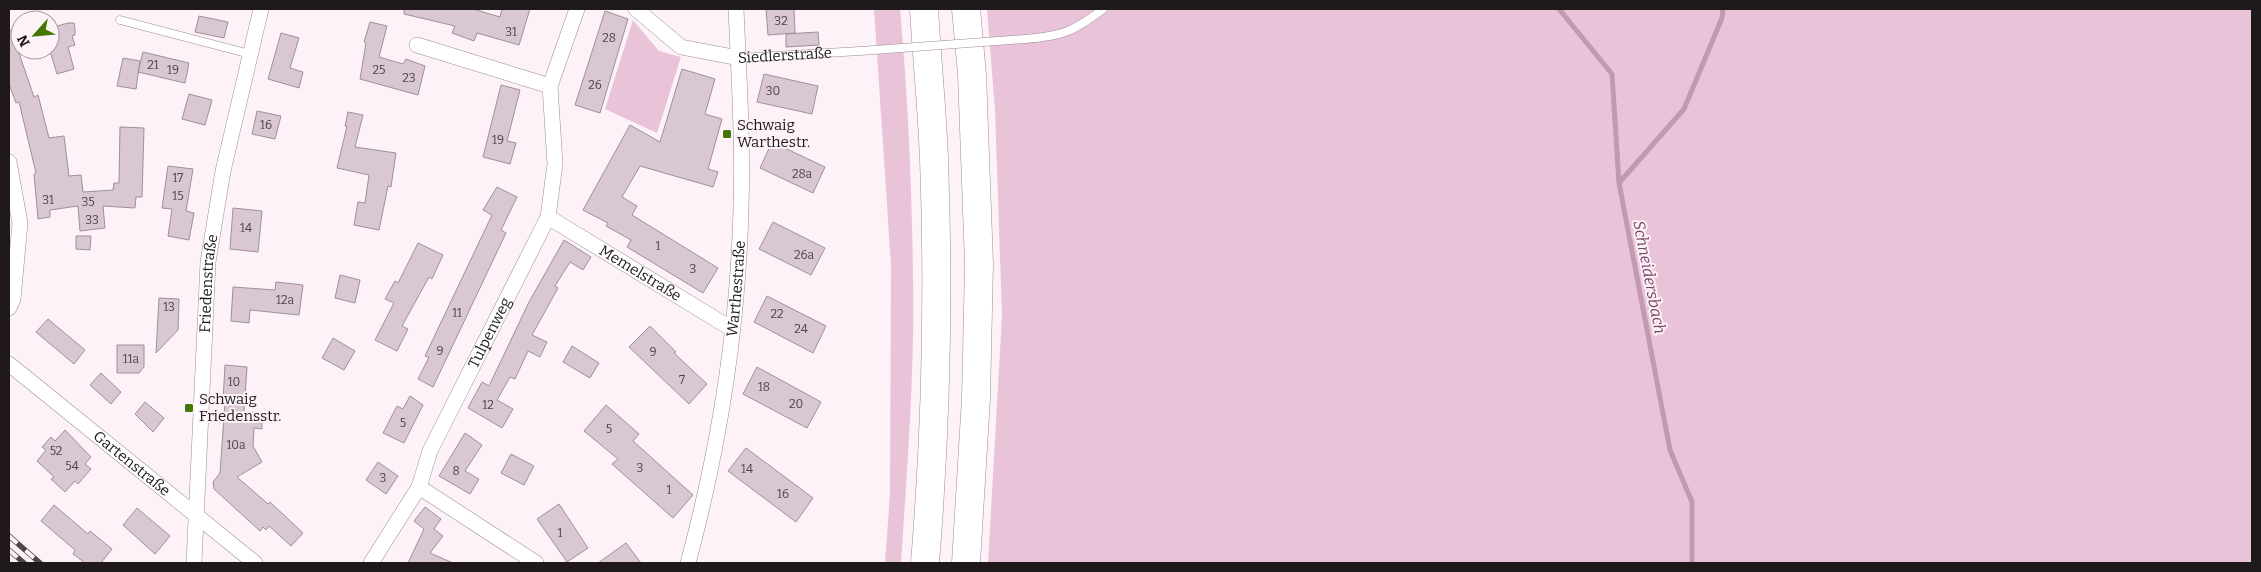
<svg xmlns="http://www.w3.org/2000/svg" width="2261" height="572" font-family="Bitter,serif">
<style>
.green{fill:#e9c4d9}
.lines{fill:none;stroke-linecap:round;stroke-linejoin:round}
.stream{stroke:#c199b1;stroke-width:5}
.building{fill:#d9c7d1;stroke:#a08f99}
.lane-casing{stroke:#9c8b95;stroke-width:9}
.street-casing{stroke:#9c8b95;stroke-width:16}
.highway-casing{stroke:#9c8b95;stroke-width:29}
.lane{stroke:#fff;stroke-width:8}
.street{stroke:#fff;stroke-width:15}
.highway{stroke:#fff;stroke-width:28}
.rail-casing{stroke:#4c4549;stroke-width:5.5}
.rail{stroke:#fdf2f8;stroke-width:4;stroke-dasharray:11;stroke-linecap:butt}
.lane-bridge-casing{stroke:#9c8b95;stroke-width:9;stroke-linecap:butt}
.lane-bridge{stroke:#fff;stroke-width:8}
.poi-dot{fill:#447701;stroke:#fdf2f8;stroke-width:2}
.labels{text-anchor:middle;stroke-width:4;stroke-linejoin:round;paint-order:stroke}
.number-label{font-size:12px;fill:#4e4449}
.street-label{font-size:15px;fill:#1f191c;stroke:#fdf2f8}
.poi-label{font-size:15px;fill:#1f191c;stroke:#fdf2f8;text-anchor:start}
.water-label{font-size:16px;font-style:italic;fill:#784264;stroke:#fdf2f8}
</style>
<rect width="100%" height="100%" fill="#fdf2f8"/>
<path class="green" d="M874 9H900C908 98 912 187 913 277 915 372 907 468 901 563H885L890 494 891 265Z
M987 9H2252V563H988L1002 316 995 110Z
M633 20 659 51 681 57 657 133 605 109Z"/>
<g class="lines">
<path class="stream" d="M1559 9 1612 74 1619 183 1670 450 1692 502V563
M1619 183 1684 109 1722 18 1723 9"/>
</g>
<path class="building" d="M404 9H473L500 17 502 9H530L519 45 477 33 474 41 452 33 455 26 404 14Z
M766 9H794L795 33 768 35Z
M605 11 628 19 600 113 575 105Z
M199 16 228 22 224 38 195 32Z
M370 22 387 26 379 57 403 64 406 59 425 66 418 95 360 79 366 43 364 42Z
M68 23H74L75 29V35L72 36 75 45 68 47 74 69 57 74 50 51V28Z
M9 30H11L34 97 38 95 49 138 64 136 69 176 81 175 83 192 113 190 114 183H119L120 127 144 128 142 197H136L135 208 103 206 105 228 80 231 78 206 50 210V217L38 219 34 174 36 173 19 102 16 103 9 84Z
M818 32 819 45 786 47V34Z
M281 33 299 38 290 68 303 72 299 88 268 79Z
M143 52 189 63 185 83 138 72Z
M123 58 140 61 136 89 117 86Z
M682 69 715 79 705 114 722 119 708 169 718 172 713 187 640 166 622 197 637 206 632 215 718 268 703 293 627 247 631 240 606 226 608 223 583 210 630 125 660 142Z
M764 74 818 86 812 114 757 102Z
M501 85 520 90 507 141 516 143 510 164 483 157Z
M189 94 212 100 205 125 182 119Z
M257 111 281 116 275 139 252 134Z
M348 112 363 115 355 147 396 153 391 187 388 186 379 230 354 225 358 202 365 203 369 175 337 168 347 126H345Z
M772 142 825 167 813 193 760 168Z
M168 166 193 169 186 211 194 213 189 240 168 236 172 209 162 208Z
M497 187 517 197 501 230 506 233 433 387 418 379 429 357 425 356 492 215 483 210Z
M233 208 262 211 258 252 230 249Z
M773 222 825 248 811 275 759 249Z
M76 236H91L90 250 76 249Z
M564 240 591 257 583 270 570 262 555 286 558 288 532 335 547 342 540 357 528 351 515 379 510 377 497 400 513 409 502 428 468 408 482 382 489 386 529 302Z
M418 243 443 255 432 279 429 277 402 326 408 329 397 351 375 340 394 303 385 299 395 281 398 283Z
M340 275 360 280 355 303 335 298Z
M276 282 303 285 299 315 250 310 249 323 231 321 233 287 275 290Z
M767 296 826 326 813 353 754 322Z
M159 298 179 299 178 330 156 353Z
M48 319 85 350 74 364 36 332Z
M650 326 676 352 674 353 707 384 689 404 629 347Z
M333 338 355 351 344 370 322 358Z
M117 345H144V367L139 373H117Z
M572 346 599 363 590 378 563 362Z
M225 365 247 367 244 412 262 413V429L254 428 253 446 262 462 237 477 268 504 270 502 303 533 291 546 269 526 266 530 263 527 260 531 214 489 213 482 220 473 225 402 223 401Z
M757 367 821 402 807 428 743 394Z
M101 373 121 392 111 404 90 385Z
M410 396 423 405 404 443 383 433 397 406 403 409Z
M145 402 164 418 153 432 135 414Z
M606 405 639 434 633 441 693 495 673 518 612 464 618 459 584 431Z
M65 430 91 457 85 464 91 469 78 484 75 481 65 492 51 479 54 477 37 461 46 450 42 447 51 437 55 441Z
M465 433 482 445 465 471 479 479 470 494 439 476Z
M746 448 813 498 796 522 728 471Z
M511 454 534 466 524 485 501 473Z
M378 462 398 476 386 494 366 480Z
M559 504 588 548 567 562 537 519Z
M54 505 88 534 90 531 112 549 101 563H85L73 554 75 550 41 521Z
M425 507 441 519 434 529 443 536 430 553 453 563H408L424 529 414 521Z
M137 508 170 536 155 554 123 525Z
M626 543 641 563H598Z"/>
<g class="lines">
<g class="lane-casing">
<g id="lane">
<path d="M120 20 250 54"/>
<path d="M1025 39C1062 36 1073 32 1103 9"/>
<path id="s1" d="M739 58 860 51"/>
</g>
</g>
<g class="street-casing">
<g id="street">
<path d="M636 9 681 47 739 58"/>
<path d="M417 45 550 86"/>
<path d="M9 162 20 223 13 299 9 308"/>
<path id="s2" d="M548 217 732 329"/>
<path id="s3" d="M9 364 255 563"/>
<path d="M419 487 536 563"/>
<path id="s4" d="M194 563 208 262 223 171 261 9"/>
<path id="s5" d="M371 563 419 487 430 451 548 217 555 164 550 86 577 9"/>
<path id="s6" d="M688 563C719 448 738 329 741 209 743 143 739 75 736 9"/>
</g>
</g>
<g class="highway-casing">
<path id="highway" d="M924 9C927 59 932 109 934 159 939 294 936 429 925 563
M966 563 976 398 979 264 972 74 966 9"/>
</g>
<use href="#lane" class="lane"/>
<use href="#street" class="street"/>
<use href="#highway" class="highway"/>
<g class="rail-casing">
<path id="rail" d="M9 536 40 563
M9 550 24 563"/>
</g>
<use href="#rail" class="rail"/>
<g class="lane-bridge-casing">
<path id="lane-bridge" d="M860 51 1025 39"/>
</g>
<use href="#lane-bridge" class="lane-bridge"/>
</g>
<g class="poi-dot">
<rect x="722" y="129" width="10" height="10" rx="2.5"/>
<rect x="184" y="403" width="10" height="10" rx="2.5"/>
</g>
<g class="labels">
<g class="number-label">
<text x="781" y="25">32</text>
<text x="511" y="36">31</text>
<text x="609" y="42">28</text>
<text x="153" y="69">21</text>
<text x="173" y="74">19</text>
<text x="379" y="74">25</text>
<text x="409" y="82">23</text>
<text x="595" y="89">26</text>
<text x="773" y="95">30</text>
<text x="266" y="129">16</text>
<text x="498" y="144">19</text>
<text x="802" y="178">28a</text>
<text x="178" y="182">17</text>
<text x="178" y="200">15</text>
<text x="48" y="204">31</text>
<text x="88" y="206">35</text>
<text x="92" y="224">33</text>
<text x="246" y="232">14</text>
<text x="658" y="250">1</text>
<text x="804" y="259">26a</text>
<text x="693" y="273">3</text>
<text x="285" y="304">12a</text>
<text x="169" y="311">13</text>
<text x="457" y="317">11</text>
<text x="777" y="318">22</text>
<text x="801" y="333">24</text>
<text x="440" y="355">9</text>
<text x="653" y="356">9</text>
<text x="131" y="363">11a</text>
<text x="682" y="384">7</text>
<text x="234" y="386">10</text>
<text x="764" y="391">18</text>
<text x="796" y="408">20</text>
<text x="488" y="409">12</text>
<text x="403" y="427">5</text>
<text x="609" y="433">5</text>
<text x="236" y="449">10a</text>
<text x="56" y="455">52</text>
<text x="72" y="470">54</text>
<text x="640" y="472">3</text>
<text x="747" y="473">14</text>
<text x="456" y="475">8</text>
<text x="383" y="482">3</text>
<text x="669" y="494">1</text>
<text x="783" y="498">16</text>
<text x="560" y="537">1</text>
</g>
<g class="street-label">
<text dy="5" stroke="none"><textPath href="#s1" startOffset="46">Siedlerstraße</textPath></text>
<text dy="5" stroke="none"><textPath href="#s2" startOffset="108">Memelstraße</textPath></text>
<text dy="5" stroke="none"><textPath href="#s4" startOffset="280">Friedenstraße</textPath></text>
<text dy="5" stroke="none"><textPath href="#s6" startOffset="279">Warthestraße</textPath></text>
<text dy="5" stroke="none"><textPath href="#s5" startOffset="260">Tulpenweg</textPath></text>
<text dy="5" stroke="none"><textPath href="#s3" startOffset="158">Gartenstraße</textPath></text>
</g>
<g class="poi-label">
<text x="737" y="130">Schwaig<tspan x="737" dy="17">Warthestr.</tspan></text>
<text x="199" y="404">Schwaig<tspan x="199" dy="17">Friedensstr.</tspan></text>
</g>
<g class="water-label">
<text transform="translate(1650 277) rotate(79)" y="6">Schneidersbach</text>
</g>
</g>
<rect width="2261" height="572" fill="none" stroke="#1f191c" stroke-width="20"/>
<g transform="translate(35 35) rotate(243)"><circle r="24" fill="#fdf2f8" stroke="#a49ba0"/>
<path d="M0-4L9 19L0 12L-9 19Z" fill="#447701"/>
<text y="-8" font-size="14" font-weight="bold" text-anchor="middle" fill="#1f191c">N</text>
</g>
</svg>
